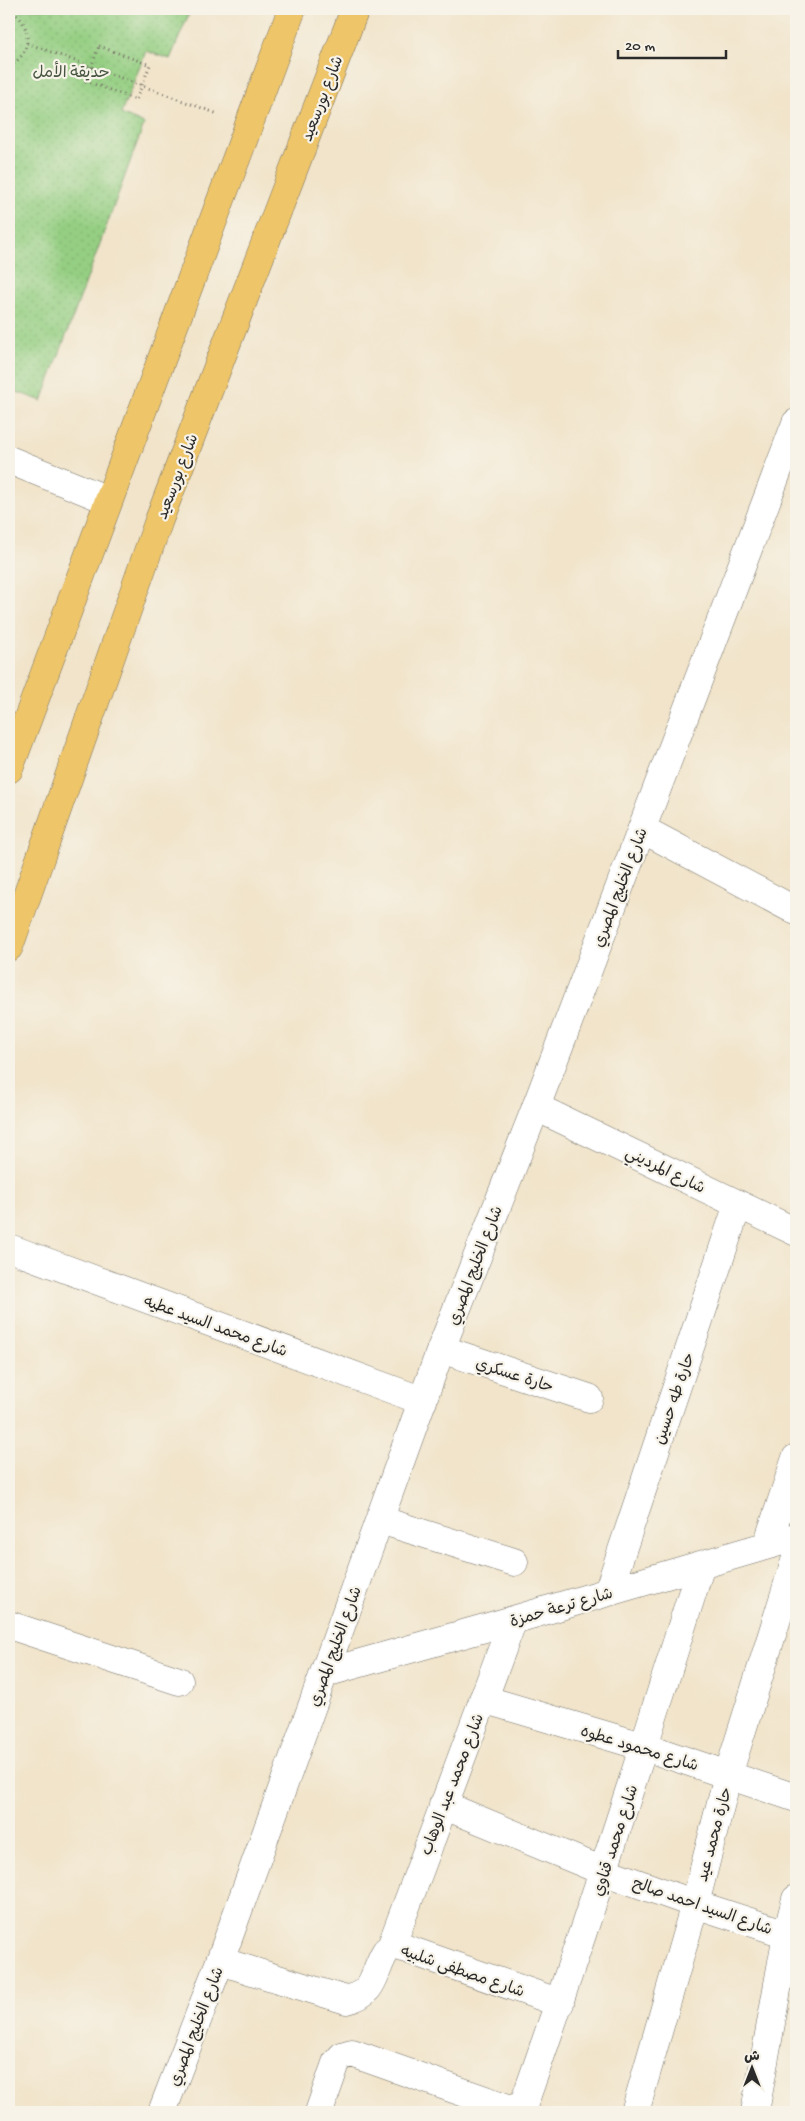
<svg xmlns="http://www.w3.org/2000/svg" width="805" height="2121" font-family="'Gochi Hand','Playpen Sans Arabic',sans-serif">
<style>
.green{fill:url(#green-dots);stroke:#607d57}
.lines{fill:none;stroke-linecap:round;stroke-linejoin:round}
.minor-casing{stroke:#706c63;stroke-width:29}
.tertiary-casing{stroke:#706c63;stroke-width:29}
.primary-casing{stroke:#706c63;stroke-width:29}
.path{stroke:#706c63;stroke-width:3;stroke-dasharray:1 4;stroke-linecap:butt}
.minor{stroke:#fff;stroke-width:28}
.tertiary{stroke:#fff;stroke-width:28}
.primary{stroke:#eec569;stroke-width:28}
.labels{text-anchor:middle;stroke-width:4.5;stroke-linejoin:round;paint-order:stroke}
.park-label{font-size:16px;fill:#465441;stroke:#f7f3e8}
.street-label{font-size:16px;fill:#2b2b2b;stroke:#f7f3e8}
</style>
<defs>
<pattern id="green-dots" width="8" height="8" patternUnits="userSpaceOnUse" patternTransform="scale(1.25)"><rect width="8" height="8" fill="#95cf83"/><path d="M2 2h.1M6 6h.1" fill="none" stroke="#81b271" stroke-width="1.8" stroke-linecap="round"/></pattern>
</defs>
<rect width="100%" height="100%" fill="#f7f3e8"/>
<filter id="ink" filterUnits="userSpaceOnUse"><feTurbulence type="fractalNoise" baseFrequency=".02" numOctaves="2"/><feDisplacementMap in="SourceGraphic" scale="10" xChannelSelector="R" yChannelSelector="G"/><feConvolveMatrix kernelMatrix="1 2 1 2 8 2 1 2 1" color-interpolation-filters="sRGB"/></filter>
<filter id="wash" filterUnits="userSpaceOnUse"><feTurbulence type="fractalNoise" baseFrequency=".0096" numOctaves="4" result="noise"/><feDisplacementMap in="SourceGraphic" scale="20" xChannelSelector="R" yChannelSelector="G"/><feGaussianBlur stdDeviation="1.12" result="paint"/><feColorMatrix in="noise" values="0 0 0 0 0 0 0 0 0 0 0 0 0 0 0 0 0 1.4 0 .05"/><feComposite in="paint" operator="in"/></filter>
<g filter="url(#wash)">
<rect width="100%" height="100%" fill="#f1e4ca"/>
<path class="green" d="M9 9H191L170 59 146 51 121 114 144 124 42 401 9 389Z"/>
</g>
<g filter="url(#ink)">
<g class="lines">
<g class="minor-casing">
<path id="minor" d="M9 460 108 500
M642 829 796 911
M536 1107 796 1232
M9 1248 423 1401
M441 1349 589 1398
M380 1520 514 1562
M767 1545 796 1458
M608 1592 738 1204
M9 1625 179 1681
M325 1673 513 1620 796 1537
M483 1699 645 1747 796 1798
M443 1805 603 1871 695 1904 796 1937
M391 1947 513 1620
M220 1961 346 2000C377 1993 372 1973 386 1951L391 1947 398 1946 560 2003
M319 2112 336 2063 342 2056 352 2053 519 2112
M521 2112C585 1931 644 1748 701 1565
M635 2112 695 1904 728 1775 796 1558
M755 2112 787 1934 796 1899"/>
</g>
<g class="tertiary-casing">
<path id="tertiary" d="M162 2112 220 1961 441 1349 536 1107 796 423"/>
</g>
<g class="primary-casing">
<path id="primary" d="M9 769 292 9
M9 947 159 520 355 9"/>
</g>
<path class="path" d="M27 43 218 114
M99 46 150 65 136 100 86 81Z
M9 66C34 54 32 21 9 9"/>
<use href="#minor" class="minor"/>
<use href="#tertiary" class="tertiary"/>
<use href="#primary" class="primary"/>
</g>
</g>
<g class="labels">
<g class="park-label">
<text x="71" y="77">حديقة الأمل</text>
</g>
<g class="street-label">
<text transform="translate(321 98) rotate(-69)" y="6">شارع بورسعيد</text>
<text transform="translate(176 476) rotate(-69)" y="6">شارع بورسعيد</text>
<text transform="translate(619 887) rotate(-69)" y="6">شارع الخليج المصري</text>
<text transform="translate(666 1169) rotate(26)" y="6">شارع المرديني</text>
<text transform="translate(474 1265) rotate(-69)" y="6">شارع الخليج المصري</text>
<text transform="translate(216 1325) rotate(20)" y="6">شارع محمد السيد عطيه</text>
<text transform="translate(515 1374) rotate(18)" y="6">حارة عسكري</text>
<text transform="translate(673 1398) rotate(-71)" y="6">حارة طه حسين</text>
<text transform="translate(561 1606) rotate(-16)" y="6">شارع ترعة حمزة</text>
<text transform="translate(334 1646) rotate(-70)" y="6">شارع الخليج المصري</text>
<text transform="translate(640 1747) rotate(17)" y="6">شارع محمود عطوه</text>
<text transform="translate(451 1784) rotate(-69)" y="6">شارع محمد عبد الوهاب</text>
<text transform="translate(713 1834) rotate(-75)" y="6">حارة محمد عيد</text>
<text transform="translate(614 1840) rotate(-72)" y="6">شارع محمد قناوي</text>
<text transform="translate(703 1905) rotate(19)" y="6">شارع السيد احمد صالح</text>
<text transform="translate(463 1970) rotate(19)" y="6">شارع مصطفى شلبيه</text>
<text transform="translate(195 2026) rotate(-69)" y="6">شارع الخليج المصري</text>
</g>
</g>
<rect width="805" height="2121" fill="none" stroke="#f7f3e8" stroke-width="30"/>
<g transform="translate(752 2068)" stroke="#f7f3e8" stroke-width="4" paint-order="stroke">
<path d="M0-4L9 19L0 12L-9 19Z" fill="#2b2b2b"/>
<text y="-8" font-size="14" font-weight="bold" text-anchor="middle" fill="#2b2b2b">ش</text>
</g>
<path d="M618 50v8h108v-8" fill="none" stroke="#2b2b2b" stroke-width="2.5"/>
<text x="625" y="50" font-size="15" fill="#2b2b2b" stroke="#f7f3e8" stroke-width="4" paint-order="stroke">20 m</text>
</svg>
